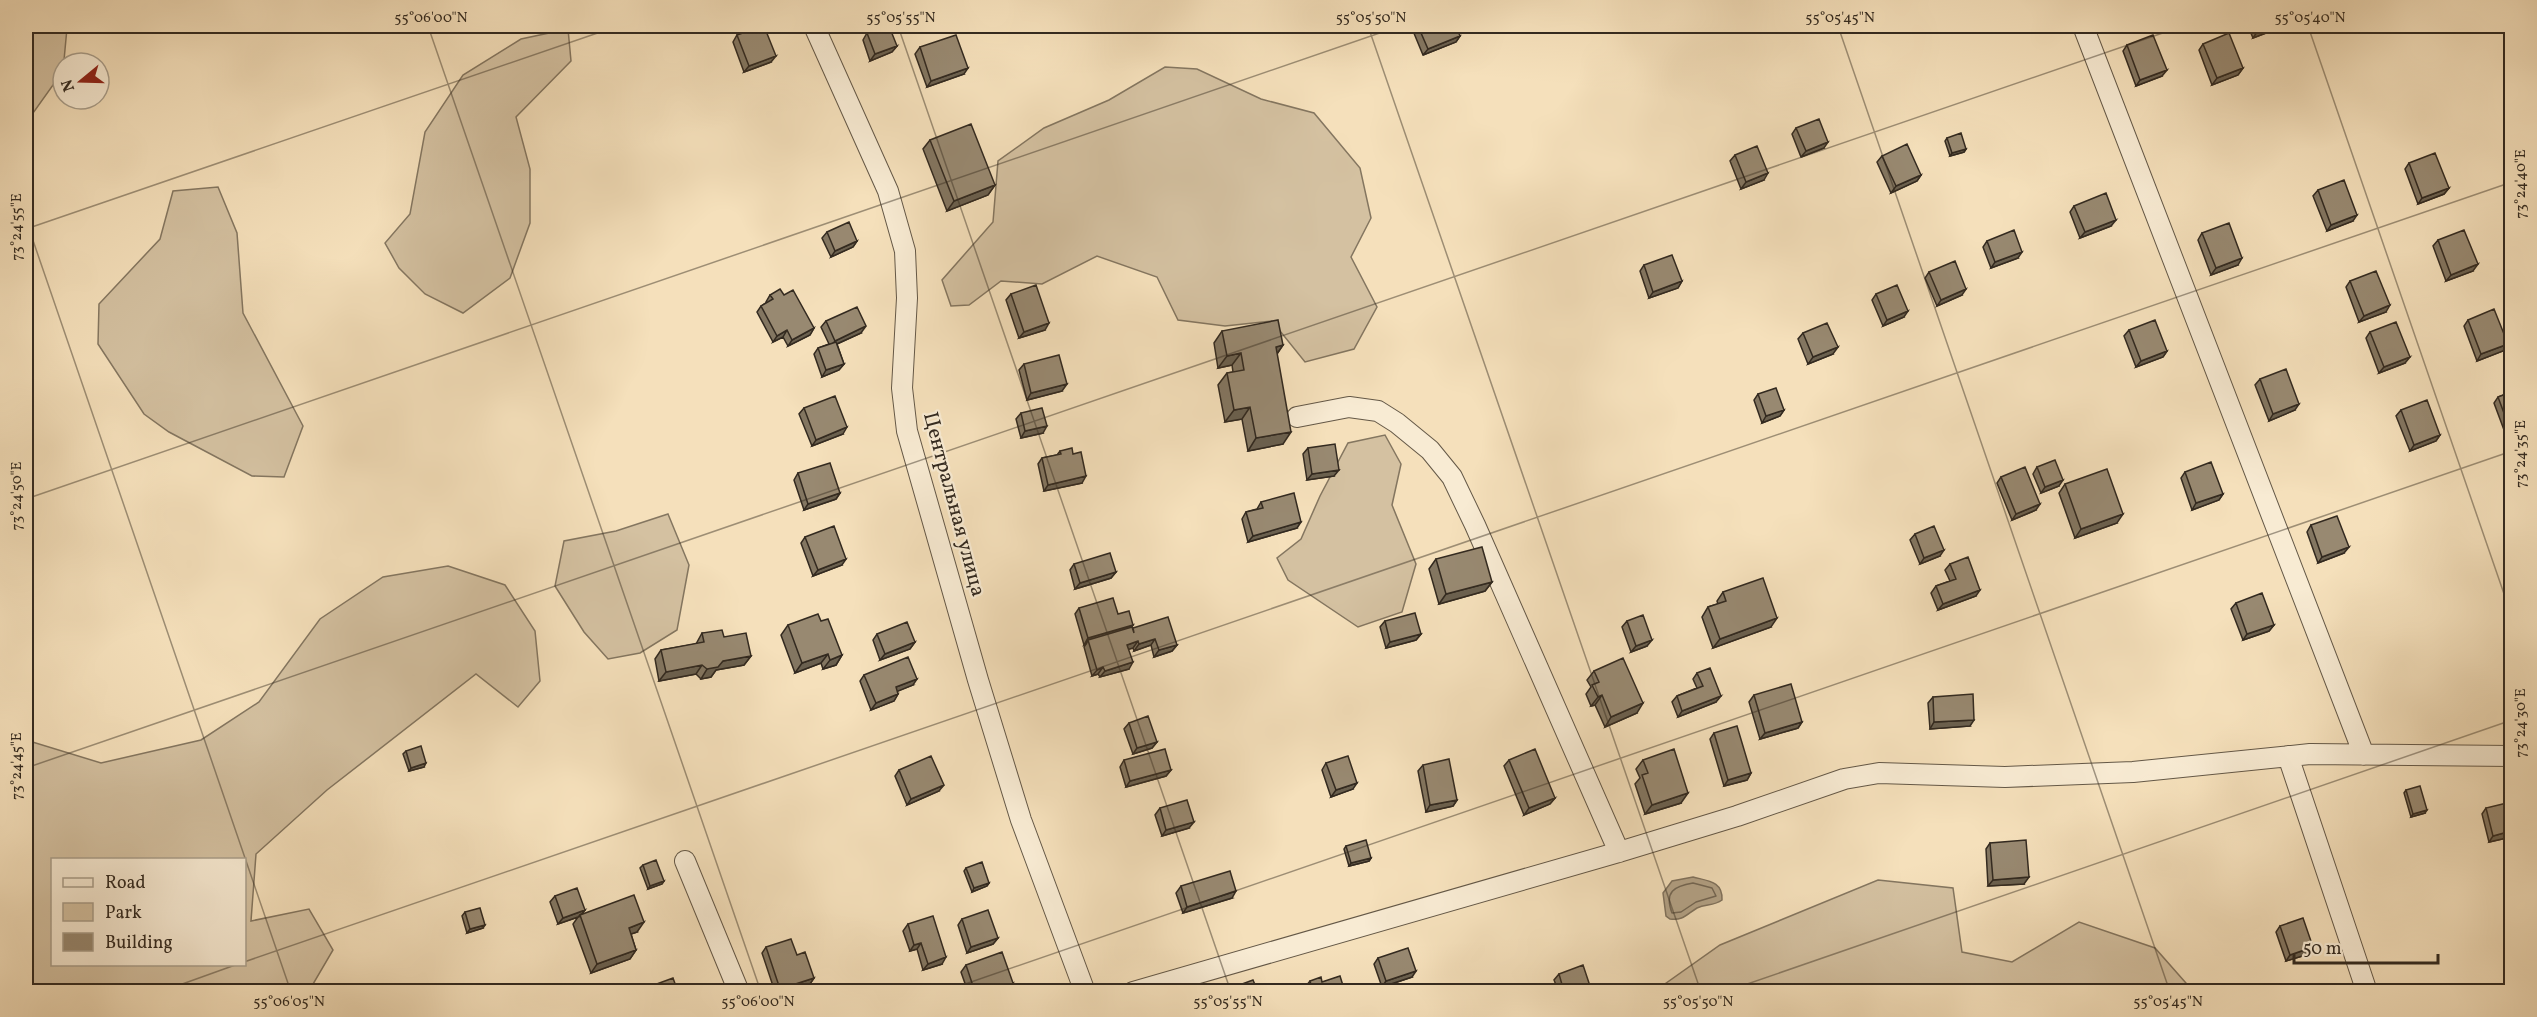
<svg xmlns="http://www.w3.org/2000/svg" width="2537" height="1017" font-family="Vollkorn,serif">
<style>
.green{fill:#d4c1a1;stroke:#847660;stroke-width:1.5;fill-rule:evenodd}
.water{fill:#b3a286;stroke:#80725d;stroke-width:1.5}
.lines{fill:none;stroke-linecap:round;stroke-linejoin:round}
.shore{stroke:#736653;stroke-width:1.5}
.street-casing{stroke:#645847;stroke-width:22}
.street{stroke:#f8ebd3;stroke-width:20}
.wall{fill:#837661;stroke:#332a20;stroke-width:1.5}
.shaded-wall{fill:#6a604f;stroke:#332a20;stroke-width:1.5}
.building{fill:#988971;stroke:#332a20;stroke-width:1.5}
.ticks{fill:none;stroke:#332a20;stroke-width:1.5;stroke-opacity:0.45}
.labels{text-anchor:middle;stroke-width:4.5;stroke-linejoin:round;paint-order:stroke}
.street-label{font-size:21px;fill:#332a20;stroke:#f8ebd3}
.neatline{fill:none;stroke:#332a20;stroke-width:2}
.ticks-label{font-size:15px;text-anchor:middle;fill:#332a20}
</style>
<rect width="100%" height="100%" fill="#f5e0bb"/>
<filter id="stains"><feTurbulence type="fractalNoise" baseFrequency=".00333" numOctaves="4"/><feColorMatrix values="0 0 0 0 .2 0 0 0 0 .09 0 0 0 0 .02 0 0 0 .5 -.17"/></filter>
<radialGradient id="worn" r=".72"><stop offset=".6" stop-color="#630" stop-opacity="0"/><stop offset="1" stop-color="#630" stop-opacity=".3"/></radialGradient>
<path class="green" d="M26 26H63L67 28 63 71 26 123Z
M568 29 571 61 516 117 530 169V223L510 278 463 313 425 294 399 268 385 243 410 214 425 132 463 75 521 39Z
M1165 67 1197 69 1261 99 1314 113 1360 168 1371 218 1351 257 1377 307 1354 349 1305 362 1272 321 1225 326 1178 320 1157 277 1097 256 1042 284 1001 281 969 305 951 306 942 280 993 222 998 161 1044 128 1109 100Z
M218 187 237 233 243 313 303 426 284 477 252 476 169 432 144 414 98 344 99 304 160 239 173 191Z
M1385 435 1401 464 1392 505 1416 564 1402 612 1358 627 1288 580 1277 558 1301 539 1320 496 1348 443Z
M668 514 689 565 677 630 640 653 608 659 584 632 555 586 564 541 616 531Z
M448 566 505 585 535 631 540 681 518 707 476 674 327 790 256 854 251 921 309 909 333 950 309 991H26V740L101 763 201 740 259 702 320 619 383 577ZM52 860H244V964H52Z
M1878 880 1953 888 1962 952 2012 962 2079 922 2155 948 2193 991H1655L1720 945Z"/>
<path class="water" d="M1693 877C1708 881 1723 881 1722 900 1714 906 1706 904 1697 908 1687 914 1683 921 1670 919L1666 916 1663 893 1672 881Z"/>
<g class="lines">
<path class="shore" d="M1693 883 1712 888 1716 896 1696 902 1681 912 1672 913C1664 892 1674 886 1693 883Z"/>
<g class="street-casing">
<path id="street" d="M814 26 888 191 905 251 907 298 902 388 907 431 978 680 1021 820 1085 992
M2083 26 2364 755
M1297 417 1349 407 1378 411 1397 423 1430 450 1452 477 1475 525 1619 852
M2288 756 2367 992
M685 861 739 992
M1133 992 1619 852 1737 816 1844 779 1879 773 2005 777 2133 772 2310 754 2512 756"/>
</g>
<use href="#street" class="street"/>
</g>
<path class="wall" d="M1411 26H1456L1460 36 1456 42 1423 55Z
M2248 26H2281L2279 28 2253 38Z
M867 33 897 46 892 52 870 61 863 40Z
M737 35 771 62 744 72 733 42Z
M2203 44 2243 68 2238 75 2212 85 2199 50Z
M2127 45 2162 76 2136 86 2123 51Z
M920 47 964 74 927 87 915 54Z
M1796 128 1824 148 1801 157 1792 134Z
M1947 138 1966 149 1964 152 1950 156 1945 141Z
M930 140 995 185 988 195 947 211 923 149Z
M1735 155 1764 180 1741 189 1730 161Z
M1882 156 1921 175 1917 181 1891 193 1877 162Z
M2409 163 2449 188 2444 194 2418 204 2405 169Z
M2318 190 2353 221 2327 231 2313 196Z
M2074 206 2111 226 2080 238 2070 212Z
M827 232 857 241 853 247 831 257 822 238Z
M2202 233 2238 265 2211 275 2198 240Z
M2438 240 2473 271 2446 281 2433 246Z
M1987 241 2018 258 1991 268 1983 247Z
M1644 265 1682 281 1678 288 1649 298 1640 271Z
M1929 272 1962 295 1937 306 1925 278Z
M2350 281 2386 312 2359 322 2346 287Z
M1011 294 1045 330 1019 338 1006 300Z
M1876 294 1904 317 1883 326 1872 300Z
M770 295H784L814 328 810 335 788 346 783 337 773 342 757 312 761 306 766 303V302Z
M2468 320 2508 344 2503 351 2477 361 2464 326Z
M826 321 861 333 837 344 844 364 839 370 822 377 814 354 818 348 829 344 821 327Z
M2129 330 2167 351 2163 357 2136 367 2124 336Z
M1222 331 1283 345 1277 354 1283 444 1248 451 1242 419 1225 422 1218 385 1227 373 1233 372 1232 365 1218 368 1214 343Z
M2370 332 2405 363 2379 373 2366 338Z
M1803 333 1833 354 1808 364 1798 339Z
M1024 364 1062 391 1027 400 1019 370Z
M2260 379 2295 410 2269 421 2255 385Z
M2511 392V436L2507 438 2494 403 2498 397Z
M1758 394 1784 410 1780 416 1762 423 1754 400Z
M804 408 843 434 812 446 799 414Z
M2401 410 2440 435 2436 441 2410 451 2396 416Z
M1021 413 1043 433 1021 438 1016 419Z
M1308 448 1334 476 1307 480 1303 454Z
M1060 451 1082 483 1044 491 1038 464 1042 458 1057 455Z
M2037 467 2059 486 2041 493 2033 474Z
M2185 472 2223 494 2219 500 2192 510 2181 478Z
M798 473 840 493 836 499 804 510 794 480Z
M2001 477 2036 510 2012 520 1997 483Z
M2065 484 2117 523 2075 538 2059 493Z
M1261 502 1297 528 1248 542 1242 519 1246 512 1257 509Z
M2311 525 2344 553 2318 563 2307 532Z
M1915 534 1940 556 1920 564 1910 540Z
M805 537 842 565 813 576 801 543Z
M1436 559 1492 582 1485 591 1439 604 1429 569Z
M1074 564 1116 572 1111 578 1075 589 1070 570Z
M1950 564 1976 596 1938 610 1931 593 1936 586 1950 581 1945 570Z
M1723 592 1771 627 1713 648 1702 617 1708 607 1718 604 1717 601Z
M2236 603 2274 625 2269 631 2243 640 2231 609Z
M1079 608 1118 614 1133 625 1131 628 1132 629 1133 628 1177 645 1172 651 1154 657 1151 645 1134 651 1133 648 1128 649 1129 669 1100 677 1098 674 1092 676 1084 647 1086 644 1084 645 1075 614Z
M821 621 842 655 836 665 823 669 821 663 795 673 781 635 788 625Z
M1385 621 1421 634 1416 640 1386 648 1380 627Z
M1627 621 1647 646 1631 652 1622 627Z
M702 633 724 637 751 656 744 665 716 670 711 677 701 679 696 674 659 681 655 659 661 650 696 644Z
M877 634 915 642 910 649 880 660 873 640Z
M1594 671 1637 713 1605 727 1595 705 1591 706 1586 694 1591 687 1587 680Z
M1697 673 1716 702 1678 717 1672 702 1677 696 1697 688 1693 679Z
M864 675 913 685 897 691 898 694 894 701 871 710 860 681Z
M1754 695 1802 722 1798 728 1760 739 1749 702Z
M1933 697 1970 726 1930 729 1928 703Z
M1129 723 1157 742 1152 748 1133 754 1124 729Z
M1714 733 1751 773 1747 780 1724 786 1710 739Z
M406 751 424 767 409 771 403 754Z
M1124 760 1171 770 1166 776 1126 787 1120 767Z
M1509 760 1555 798 1550 804 1524 815 1504 766Z
M1643 760 1681 803 1645 814 1635 784 1640 778 1636 769Z
M1326 763 1353 789 1331 797 1322 770Z
M1423 765 1457 800 1453 806 1426 812 1418 771Z
M899 770 939 791 907 805 895 776Z
M2406 790 2425 813 2411 817 2404 793Z
M1160 808 1189 828 1162 836 1155 815Z
M2486 808 2511 837 2489 842 2482 814Z
M1990 843 2024 884 1988 886 1986 849Z
M1346 846 1371 858 1369 861 1349 866 1344 849Z
M643 865 664 881 662 884 648 889 640 868Z
M966 868 989 883 987 886 972 892 964 871Z
M1181 886 1232 898 1183 913 1176 893Z
M555 896 585 910 582 914 637 932 631 934 636 950 630 959 591 973 573 924 578 917 558 924 550 902Z
M465 912 483 928 467 933 462 916Z
M962 919 998 938 993 944 967 953 958 925Z
M908 924 942 964 923 970 917 949 910 951 903 931Z
M2280 926 2309 954 2286 961 2276 932Z
M766 947 797 955 814 978 810 984 789 992H775L762 953Z
M1378 958 1412 977 1382 987 1374 964Z
M966 965 1009 989 1002 992H968L961 972Z
M1559 974 1592 992 1558 990 1554 980Z
M1310 981 1322 982 1345 992H1299L1302 987 1306 986Z"/>
<path class="shaded-wall" d="M2275 26H2281L2279 28 2253 38 2257 32Z
M1460 36 1456 42 1423 55 1428 49Z
M897 46 892 52 870 61 875 54Z
M776 56 771 62 744 72 749 66Z
M968 68 964 74 927 87 931 81Z
M2243 68 2238 75 2212 85 2217 78Z
M2167 70 2162 76 2136 86 2140 80Z
M1828 142 1824 148 1801 157 1806 151Z
M1966 149 1964 152 1950 156 1952 153Z
M1768 173 1764 180 1741 189 1746 182Z
M1921 175 1917 181 1891 193 1896 186Z
M995 185 988 195 947 211 954 201Z
M2449 188 2444 194 2418 204 2422 198Z
M2357 215 2353 221 2327 231 2331 225Z
M2116 220 2111 226 2080 238 2085 232Z
M857 241 853 247 831 257 835 251Z
M2022 252 2018 258 1991 268 1995 262Z
M2242 258 2238 265 2211 275 2216 268Z
M2478 264 2473 271 2446 281 2451 275Z
M1682 281 1678 288 1649 298 1653 292Z
M1966 289 1962 295 1937 306 1941 300Z
M2390 305 2386 312 2359 322 2364 316Z
M1908 311 1904 317 1883 326 1887 320Z
M1049 323 1045 330 1019 338 1024 332Z
M866 326 861 333 830 347 835 341Z
M814 328 810 335 788 346 792 340Z
M787 330 783 337 773 342 777 336Z
M2508 344 2503 351 2477 361 2481 354Z
M1283 345 1274 358 1276 347Z
M1838 347 1833 354 1808 364 1813 357Z
M2167 351 2163 357 2136 367 2141 361Z
M1241 353 1232 365 1218 368 1227 356Z
M2410 357 2405 363 2379 373 2384 367Z
M844 364 839 370 822 377 826 370Z
M1067 384 1062 391 1027 400 1031 393Z
M2299 404 2295 410 2269 421 2273 414Z
M1250 407 1242 419 1225 422 1234 410Z
M1784 410 1780 416 1762 423 1766 416Z
M1047 426 1043 433 1021 438 1025 431Z
M847 427 843 434 812 446 816 440Z
M1291 432 1283 444 1248 451 1256 438Z
M2440 435 2436 441 2410 451 2414 445Z
M1339 470 1334 476 1307 480 1312 474Z
M1086 476 1082 483 1044 491 1048 485Z
M2063 480 2059 486 2041 493 2045 487Z
M840 493 836 499 804 510 808 504Z
M2223 494 2219 500 2192 510 2196 503Z
M2040 504 2036 510 2012 520 2016 514Z
M2123 514 2117 523 2075 538 2081 529Z
M1301 522 1297 528 1248 542 1253 536Z
M2349 547 2344 553 2318 563 2322 557Z
M1944 550 1940 556 1920 564 1924 558Z
M846 559 842 565 813 576 818 570Z
M1116 572 1111 578 1075 589 1080 583Z
M1492 582 1485 591 1439 604 1446 594Z
M1980 590 1976 596 1938 610 1943 604Z
M1777 618 1771 627 1713 648 1720 639Z
M1133 625 1128 631 1088 640 1086 644 1084 645 1088 638Z
M2274 625 2269 631 2243 640 2247 634Z
M1421 634 1416 640 1386 648 1390 642Z
M1155 639 1151 645 1134 651 1139 644Z
M1652 640 1647 646 1631 652 1636 646Z
M1138 641 1133 648 1123 651 1127 645Z
M915 642 910 649 880 660 885 654Z
M1177 645 1172 651 1154 657 1159 650Z
M828 654 821 663 795 673 802 663Z
M842 655 836 665 823 669 830 660Z
M751 656 744 665 716 670 711 677 701 679 707 669 723 661Z
M1133 662 1129 669 1100 677 1105 671Z
M702 665 696 674 659 681 666 672Z
M1103 667 1098 674 1092 676 1097 670Z
M917 679 913 685 891 694 896 687Z
M898 694 894 701 871 710 876 703Z
M1602 695 1595 705 1591 706 1598 697Z
M1721 696 1716 702 1678 717 1682 711Z
M1643 703 1637 713 1605 727 1611 717Z
M1974 720 1970 726 1930 729 1934 722Z
M1802 722 1798 728 1760 739 1765 733Z
M1157 742 1152 748 1133 754 1137 748Z
M426 763 424 767 409 771 411 768Z
M1171 770 1166 776 1126 787 1130 781Z
M1751 773 1747 780 1724 786 1728 780Z
M1357 783 1353 789 1331 797 1336 790Z
M944 785 939 791 907 805 911 799Z
M1688 793 1681 803 1645 814 1652 805Z
M1555 798 1550 804 1524 815 1529 808Z
M1457 800 1453 806 1426 812 1430 805Z
M2427 810 2425 813 2411 817 2413 814Z
M1194 822 1189 828 1162 836 1166 830Z
M2511 831V837L2489 842 2493 836Z
M1371 858 1369 861 1349 866 1351 863Z
M2029 877 2024 884 1988 886 1993 880Z
M664 881 662 884 648 889 650 886Z
M989 883 987 886 972 892 974 888Z
M1236 891 1232 898 1183 913 1187 907Z
M585 910 580 916V915L578 917 558 924 563 918Z
M644 922 637 932 622 937 629 928Z
M485 925 483 928 467 933 470 929Z
M998 938 993 944 967 953 971 947Z
M921 943 917 949 910 951 914 945Z
M2313 947 2309 954 2286 961 2290 955Z
M636 950 630 959 591 973 597 964Z
M946 957 942 964 923 970 928 964Z
M1416 971 1412 977 1382 987 1386 981Z
M814 978 810 984 789 992H779L780 989Z
M1013 983 1009 989 1002 992H989Z"/>
<path class="building" d="M763 26H764L776 56 749 66 737 35Z
M889 26 897 46 875 54 867 33Z
M1418 26H1456L1460 36 1428 49Z
M2255 26H2275L2257 32Z
M2229 33 2243 68 2217 78 2203 44Z
M956 35 968 68 931 81 920 47Z
M2153 35 2167 70 2140 80 2127 45Z
M1819 119 1828 142 1806 151 1796 128Z
M971 124 995 185 954 201 930 140Z
M1961 133 1966 149 1952 153 1947 138Z
M1907 144 1921 175 1896 186 1882 156Z
M1757 146 1768 173 1746 182 1735 155Z
M2435 153 2449 188 2422 198 2409 163Z
M2344 180 2357 215 2331 225 2318 190Z
M2106 193 2116 220 2085 232 2074 206Z
M849 222 857 241 835 251 827 232Z
M2229 223 2242 258 2216 268 2202 233Z
M2014 230 2022 252 1995 262 1987 241Z
M2464 230 2478 264 2451 275 2438 240Z
M1672 255 1682 281 1653 292 1644 265Z
M1955 261 1966 289 1941 300 1929 272Z
M2376 271 2390 305 2364 316 2350 281Z
M1036 285 1049 323 1024 332 1011 294Z
M1897 285 1908 311 1887 320 1876 294Z
M780 289 784 295 793 290 814 328 792 340 787 330 777 336 761 306 773 299 770 295Z
M857 307 866 326 835 341 826 321Z
M2494 309 2508 344 2481 354 2468 320Z
M1278 320 1283 345 1276 347 1291 432 1256 438 1250 407 1234 410 1227 373 1244 370 1241 353 1227 356 1222 331Z
M2155 320 2167 351 2141 361 2129 330Z
M2396 322 2410 357 2384 367 2370 332Z
M1827 323 1838 347 1813 357 1803 333Z
M836 342 844 364 826 370 818 348Z
M1059 355 1067 384 1031 393 1024 364Z
M2286 369 2299 404 2273 414 2260 379Z
M1776 388 1784 410 1766 416 1758 394Z
M2511 392V432L2498 397Z
M835 396 847 427 816 440 804 408Z
M2427 400 2440 435 2414 445 2401 410Z
M1042 408 1047 426 1025 431 1021 413Z
M1335 444 1339 470 1312 474 1308 448Z
M1072 448 1073 454 1081 452 1086 476 1048 485 1042 458 1061 454 1060 451Z
M2055 460 2063 480 2045 487 2037 467Z
M2211 462 2223 494 2196 503 2185 472Z
M830 463 840 493 808 504 798 473Z
M2025 467 2040 504 2016 514 2001 477Z
M2107 469 2123 514 2081 529 2065 484Z
M1294 493 1301 522 1253 536 1246 512 1263 508 1261 502Z
M2337 516 2349 547 2322 557 2311 525Z
M834 526 846 559 818 570 805 537Z
M1934 526 1944 550 1924 558 1915 534Z
M1482 547 1492 582 1446 594 1436 559Z
M1110 553 1116 572 1080 583 1074 564Z
M1968 557 1980 590 1943 604 1936 586 1956 579 1950 564Z
M1763 578 1777 618 1720 639 1708 607 1726 601 1723 592Z
M2262 593 2274 625 2247 634 2236 603Z
M1113 598 1118 614 1129 611 1133 625 1088 638 1079 608Z
M1415 613 1421 634 1390 642 1385 621Z
M818 614 821 621 828 619 842 655 830 660 828 654 802 663 788 625Z
M1643 615 1652 640 1636 646 1627 621Z
M1168 617 1177 645 1159 650 1155 639 1139 644 1138 641 1127 645 1133 662 1105 671 1103 667 1097 670 1088 640 1132 627 1134 633 1133 628Z
M907 622 915 642 885 654 877 634Z
M722 630 724 637 746 633 751 656 723 661 718 667 707 669 702 665 666 672 661 650 704 642 702 633Z
M908 657 917 679 896 687 898 694 876 703 864 675Z
M1623 658 1643 703 1611 717 1602 695 1598 697 1592 685 1599 682 1594 671Z
M1710 668 1721 696 1682 711 1677 696 1703 686 1697 673Z
M1791 684 1802 722 1765 733 1754 695Z
M1973 694 1974 720 1934 722 1933 697Z
M1148 716 1157 742 1137 748 1129 723Z
M1737 726 1751 773 1728 780 1714 733Z
M421 746 426 763 411 768 406 751Z
M1165 749 1171 770 1130 781 1124 760Z
M1535 749 1555 798 1529 808 1509 760Z
M1674 749 1688 793 1652 805 1642 775 1648 773 1643 760Z
M931 756 944 785 911 799 899 770Z
M1348 756 1357 783 1336 790 1326 763Z
M1449 759 1457 800 1430 805 1423 765Z
M2420 786 2427 810 2413 814 2406 790Z
M1187 800 1194 822 1166 830 1160 808Z
M2511 802V831L2493 836 2486 808Z
M1366 840 1371 858 1351 863 1346 846Z
M2026 840 2029 877 1993 880 1990 843Z
M656 860 664 881 650 886 643 865Z
M982 862 989 883 974 888 966 868Z
M1230 871 1236 891 1187 907 1181 886Z
M577 888 585 910 563 918 555 896Z
M634 895 644 922 629 928 636 950 597 964 580 915Z
M480 908 485 925 470 929 465 912Z
M988 910 998 938 971 947 962 919Z
M933 916 946 957 928 964 921 943 914 945 908 924Z
M2303 918 2313 947 2290 955 2280 926Z
M791 939 797 955 805 952 814 978 780 989 766 947Z
M1408 948 1416 971 1386 981 1378 958Z
M1002 952 1013 983 989 992H975L966 965Z
M1583 965 1592 992H1554L1563 988 1559 974Z
M1340 976 1345 992H1304L1302 987 1311 985 1310 981 1321 977 1322 982Z
M673 978 678 992H635Z
M1253 980 1258 992H1223V991Z"/>
<path class="ticks" d="M428 26 761 992M898 26 1231 992M1368 26 1701 992M1838 26 2170 992M2308 26 2512 617M26 220 291 992M26 229 618 26M26 499 1400 26M26 768 2183 26M244 962 2512 182M160 992 238 964M942 992 2512 451M1724 992 2512 720M2507 992 2512 990"/>
<g class="labels">
<g class="street-label">
<text transform="translate(955 504) rotate(75)" y="7">Центральная улица</text>
</g>
</g>
<rect width="2537" height="1017" fill="none" stroke="#f5e0bb" stroke-width="66"/>
<rect x="51" y="858" width="195" height="108" fill="#f8ebd3" stroke="#a99e8b" stroke-width="1.5"/>
<rect x="63" y="878" width="30" height="9" fill="#f8ebd3" stroke="#a99e8b" stroke-width="1.5"/>
<text x="105" y="888" font-size="18" fill="#332a20">Road</text>
<rect x="63" y="903" width="30" height="18" fill="#d4c1a1" stroke="#a99e8b" stroke-width="1.5"/>
<text x="105" y="918" font-size="18" fill="#332a20">Park</text>
<rect x="63" y="933" width="30" height="18" fill="#988971" stroke="#a99e8b" stroke-width="1.5"/>
<text x="105" y="948" font-size="18" fill="#332a20">Building</text>
<g transform="translate(81 81) rotate(251)"><circle r="28" fill="#f8ebd3" stroke="#a99e8b" stroke-width="1.5"/>
<path d="M0-4.5L10 22L0 15L-10 22Z" fill="#8f2418"/>
<text y="-9" font-size="16" font-weight="bold" text-anchor="middle" fill="#332a20">N</text>
</g>
<path d="M2294 954v9h144v-9" fill="none" stroke="#332a20" stroke-width="3"/>
<text x="2303" y="954" font-size="18" fill="#332a20" stroke="#f8ebd3" stroke-width="4.5" paint-order="stroke">50 m</text>
<rect x="33" y="33" width="2471" height="951" class="neatline"/>
<g class="ticks-label">
<text x="431" y="22">55°06'00"N</text>
<text x="901" y="22">55°05'55"N</text>
<text x="1371" y="22">55°05'50"N</text>
<text x="1840" y="22">55°05'45"N</text>
<text x="2310" y="22">55°05'40"N</text>
<text transform="translate(2520 184) rotate(-90)" y="5">73°24'40"E</text>
<text transform="translate(16 227) rotate(-90)" y="5">73°24'55"E</text>
<text transform="translate(2520 454) rotate(-90)" y="5">73°24'35"E</text>
<text transform="translate(16 496) rotate(-90)" y="5">73°24'50"E</text>
<text transform="translate(2520 723) rotate(-90)" y="5">73°24'30"E</text>
<text transform="translate(16 766) rotate(-90)" y="5">73°24'45"E</text>
<text x="289" y="1006">55°06'05"N</text>
<text x="758" y="1006">55°06'00"N</text>
<text x="1228" y="1006">55°05'55"N</text>
<text x="1698" y="1006">55°05'50"N</text>
<text x="2168" y="1006">55°05'45"N</text>
</g>
<rect width="100%" height="100%" filter="url(#stains)"/>
<rect width="100%" height="100%" fill="url(#worn)"/>
</svg>
